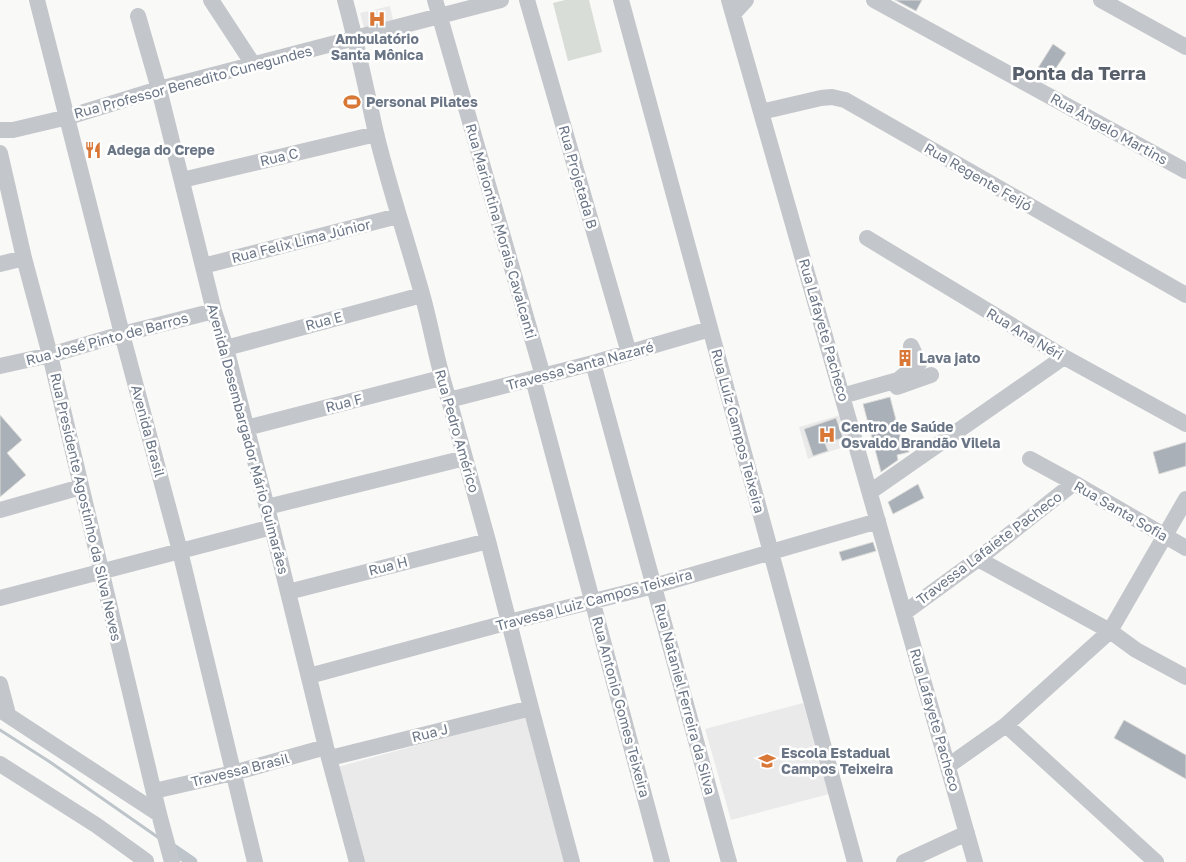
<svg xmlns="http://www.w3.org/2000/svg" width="1186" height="862" font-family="'Golos Text',sans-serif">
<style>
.built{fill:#eaeaea}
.green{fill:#d8ded7}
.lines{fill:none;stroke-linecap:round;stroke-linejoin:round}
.stream{stroke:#bdc5cb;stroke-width:3}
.canal{stroke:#bdc5cb;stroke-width:11}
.building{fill:#aab0b7;stroke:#dbdbd9}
.minor{stroke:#c3c6ca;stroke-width:16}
.labels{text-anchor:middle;stroke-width:5;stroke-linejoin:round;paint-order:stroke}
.poi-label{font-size:14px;font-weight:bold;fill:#6a7586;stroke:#fff;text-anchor:start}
.street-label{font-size:14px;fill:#6a7586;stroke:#fff}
.district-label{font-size:19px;font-weight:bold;fill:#58606c;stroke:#fff}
</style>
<rect width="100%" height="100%" fill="#f9f9f7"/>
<path class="built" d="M390 6 394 24 365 32 360 13Z
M847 413 855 443 808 459 799 427Z
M803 703 829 794 731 820 705 729Z
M525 715 564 862H363L338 767Z"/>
<path class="green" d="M565 0H589L602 52 568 61 553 3Z"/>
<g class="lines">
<path class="stream" d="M0 730 50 762 159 838"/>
<path class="canal" d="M173 849 192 862"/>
</g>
<path class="building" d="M895 0H922L916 11Z
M1053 44 1066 53 1046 83 1033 76Z
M890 397 902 443 906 442 909 452 897 455 898 460 881 472 863 404Z
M0 415 22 440 7 453 26 475 0 497Z
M836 418 843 438 825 443 828 451 813 456 804 429Z
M1186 442V466L1159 474 1153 452Z
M918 484 924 498 893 514 888 502Z
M873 542 876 551 842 561 839 552Z
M1124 720 1186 755V779L1114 738Z"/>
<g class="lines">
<path class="minor" d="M37 0 122 334 180 551 255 862
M211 0 253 64
M345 0C357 44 366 89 376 133 389 187 407 240 422 294 432 329 437 365 449 400L488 541 531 708 572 862
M435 0 543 376
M527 0 629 353
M621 0 855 862
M729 0 975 862
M874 0 1186 171
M1101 0 1186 47
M733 14 746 0
M138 16 159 89 214 311 226 348 272 527 326 747 357 862
M761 112 821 98 832 97 845 100 1186 295
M0 130H13L68 117 159 89 501 0
M0 153 24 258 50 355 159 814 172 862
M182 180 376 134
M867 238 1064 357 1186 424
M0 264 24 258
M203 266 398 216
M226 348 422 295
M593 363 729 862
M0 366 50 355 122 334 214 311
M533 379 662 862
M897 387 931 375
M842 396 898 380 919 363 911 346
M449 400 593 363 710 329
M246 428 441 378
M1030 459 1074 483 1186 548
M870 492 1064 357
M267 507 465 458
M0 510 81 487
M978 559 1110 631 1136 650 1186 677
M288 592 488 541
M0 598 272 527
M904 613 978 559 1074 483
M309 676 509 622 654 586 878 521
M0 684 8 714
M0 710 159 814
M1006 725 1156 862
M330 758 531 708
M0 764 96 825 146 861
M948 766 1006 725 1110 631 1186 499
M154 791 233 773 326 747
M904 862 967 833"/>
</g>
<defs>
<g id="hospital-bare" transform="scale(1.35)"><path d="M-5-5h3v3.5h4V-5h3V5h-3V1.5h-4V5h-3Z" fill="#d97737" stroke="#fff" stroke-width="2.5" paint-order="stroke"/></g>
<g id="stadium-bare" transform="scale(1.35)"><path d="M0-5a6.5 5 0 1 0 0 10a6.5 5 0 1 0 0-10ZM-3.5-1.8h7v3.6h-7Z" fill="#d97737" stroke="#fff" stroke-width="2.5" paint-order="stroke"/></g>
<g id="restaurant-bare" transform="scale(1.35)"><path d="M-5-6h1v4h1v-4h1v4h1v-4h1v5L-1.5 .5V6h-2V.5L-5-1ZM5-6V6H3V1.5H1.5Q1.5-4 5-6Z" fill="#d97737" stroke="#fff" stroke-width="2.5" paint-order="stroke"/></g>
<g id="building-bare" transform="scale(1.35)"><path d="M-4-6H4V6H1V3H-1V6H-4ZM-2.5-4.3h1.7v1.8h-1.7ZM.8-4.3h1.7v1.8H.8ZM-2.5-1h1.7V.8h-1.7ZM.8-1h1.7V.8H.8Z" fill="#d97737" stroke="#fff" stroke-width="2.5" paint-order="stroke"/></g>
<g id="school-bare" transform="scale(1.35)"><path d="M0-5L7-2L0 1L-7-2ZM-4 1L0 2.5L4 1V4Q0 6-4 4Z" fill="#d97737" stroke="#fff" stroke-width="2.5" paint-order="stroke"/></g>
</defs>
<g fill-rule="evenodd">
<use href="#hospital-bare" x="377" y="19"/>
<use href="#stadium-bare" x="352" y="102"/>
<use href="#restaurant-bare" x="93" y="150"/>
<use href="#building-bare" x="905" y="358"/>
<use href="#hospital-bare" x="827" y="435"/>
<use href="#school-bare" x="767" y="761"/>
</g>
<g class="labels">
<g class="poi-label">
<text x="377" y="44" text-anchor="middle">Ambulatório<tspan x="377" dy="16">Santa Mônica</tspan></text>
<text x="366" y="107">Personal Pilates</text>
<text x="107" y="155">Adega do Crepe</text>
<text x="919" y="363">Lava jato</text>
<text x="841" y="432">Centro de Saúde<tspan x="841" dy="16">Osvaldo Brandão Vilela</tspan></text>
<text x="781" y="758">Escola Estadual<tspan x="781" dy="16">Campos Teixeira</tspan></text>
</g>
<g class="street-label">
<text transform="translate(193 82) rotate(-15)" y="5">Rua Professor Benedito Cunegundes</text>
<text transform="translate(1109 129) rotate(29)" y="5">Rua Ângelo Martins</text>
<text transform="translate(279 157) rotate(-13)" y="5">Rua C</text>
<text transform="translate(578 177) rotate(74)" y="5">Rua Projetada B</text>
<text transform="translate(978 177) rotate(30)" y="5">Rua Regente Feijó</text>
<text transform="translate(501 231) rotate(74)" y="5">Rua Mariontina Morais Cavalcanti</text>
<text transform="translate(301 241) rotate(-14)" y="5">Rua Felix Lima Júnior</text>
<text transform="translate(324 321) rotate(-15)" y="5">Rua E</text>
<text transform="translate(824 330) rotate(74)" y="5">Rua Lafayete Pacheco</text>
<text transform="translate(1025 334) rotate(31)" y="5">Rua Ana Néri</text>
<text transform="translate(107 339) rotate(-15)" y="5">Rua José Pinto de Barros</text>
<text transform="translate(580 366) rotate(-15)" y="5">Travessa Santa Nazaré</text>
<text transform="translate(344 403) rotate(-14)" y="5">Rua F</text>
<text transform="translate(148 431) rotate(75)" y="5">Avenida Brasil</text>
<text transform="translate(457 431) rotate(74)" y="5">Rua Pedro Américo</text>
<text transform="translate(738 431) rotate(75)" y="5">Rua Luiz Campos Teixeira</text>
<text transform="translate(248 439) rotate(75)" y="5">Avenida Desembargador Mário Guimarães</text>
<text transform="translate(86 507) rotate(77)" y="5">Rua Presidente Agostinho da Silva Neves</text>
<text transform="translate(1121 511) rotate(30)" y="5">Rua Santa Sofia</text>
<text transform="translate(989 548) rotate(-37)" y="5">Travessa Lafaiete Pacheco</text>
<text transform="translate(388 566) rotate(-14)" y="5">Rua H</text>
<text transform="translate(594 600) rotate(-15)" y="5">Travessa Luiz Campos Teixeira</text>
<text transform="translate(685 699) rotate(75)" y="5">Rua Nataniel Ferreira da Silva</text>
<text transform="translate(621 707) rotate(75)" y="5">Rua Antonio Gomes Teixeira</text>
<text transform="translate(935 720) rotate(74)" y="5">Rua Lafayete Pacheco</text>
<text transform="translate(430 733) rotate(-14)" y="5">Rua J</text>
<text transform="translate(240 770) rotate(-14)" y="5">Travessa Brasil</text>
</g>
<g class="district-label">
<text x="1079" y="80">Ponta da Terra</text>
</g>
</g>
</svg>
